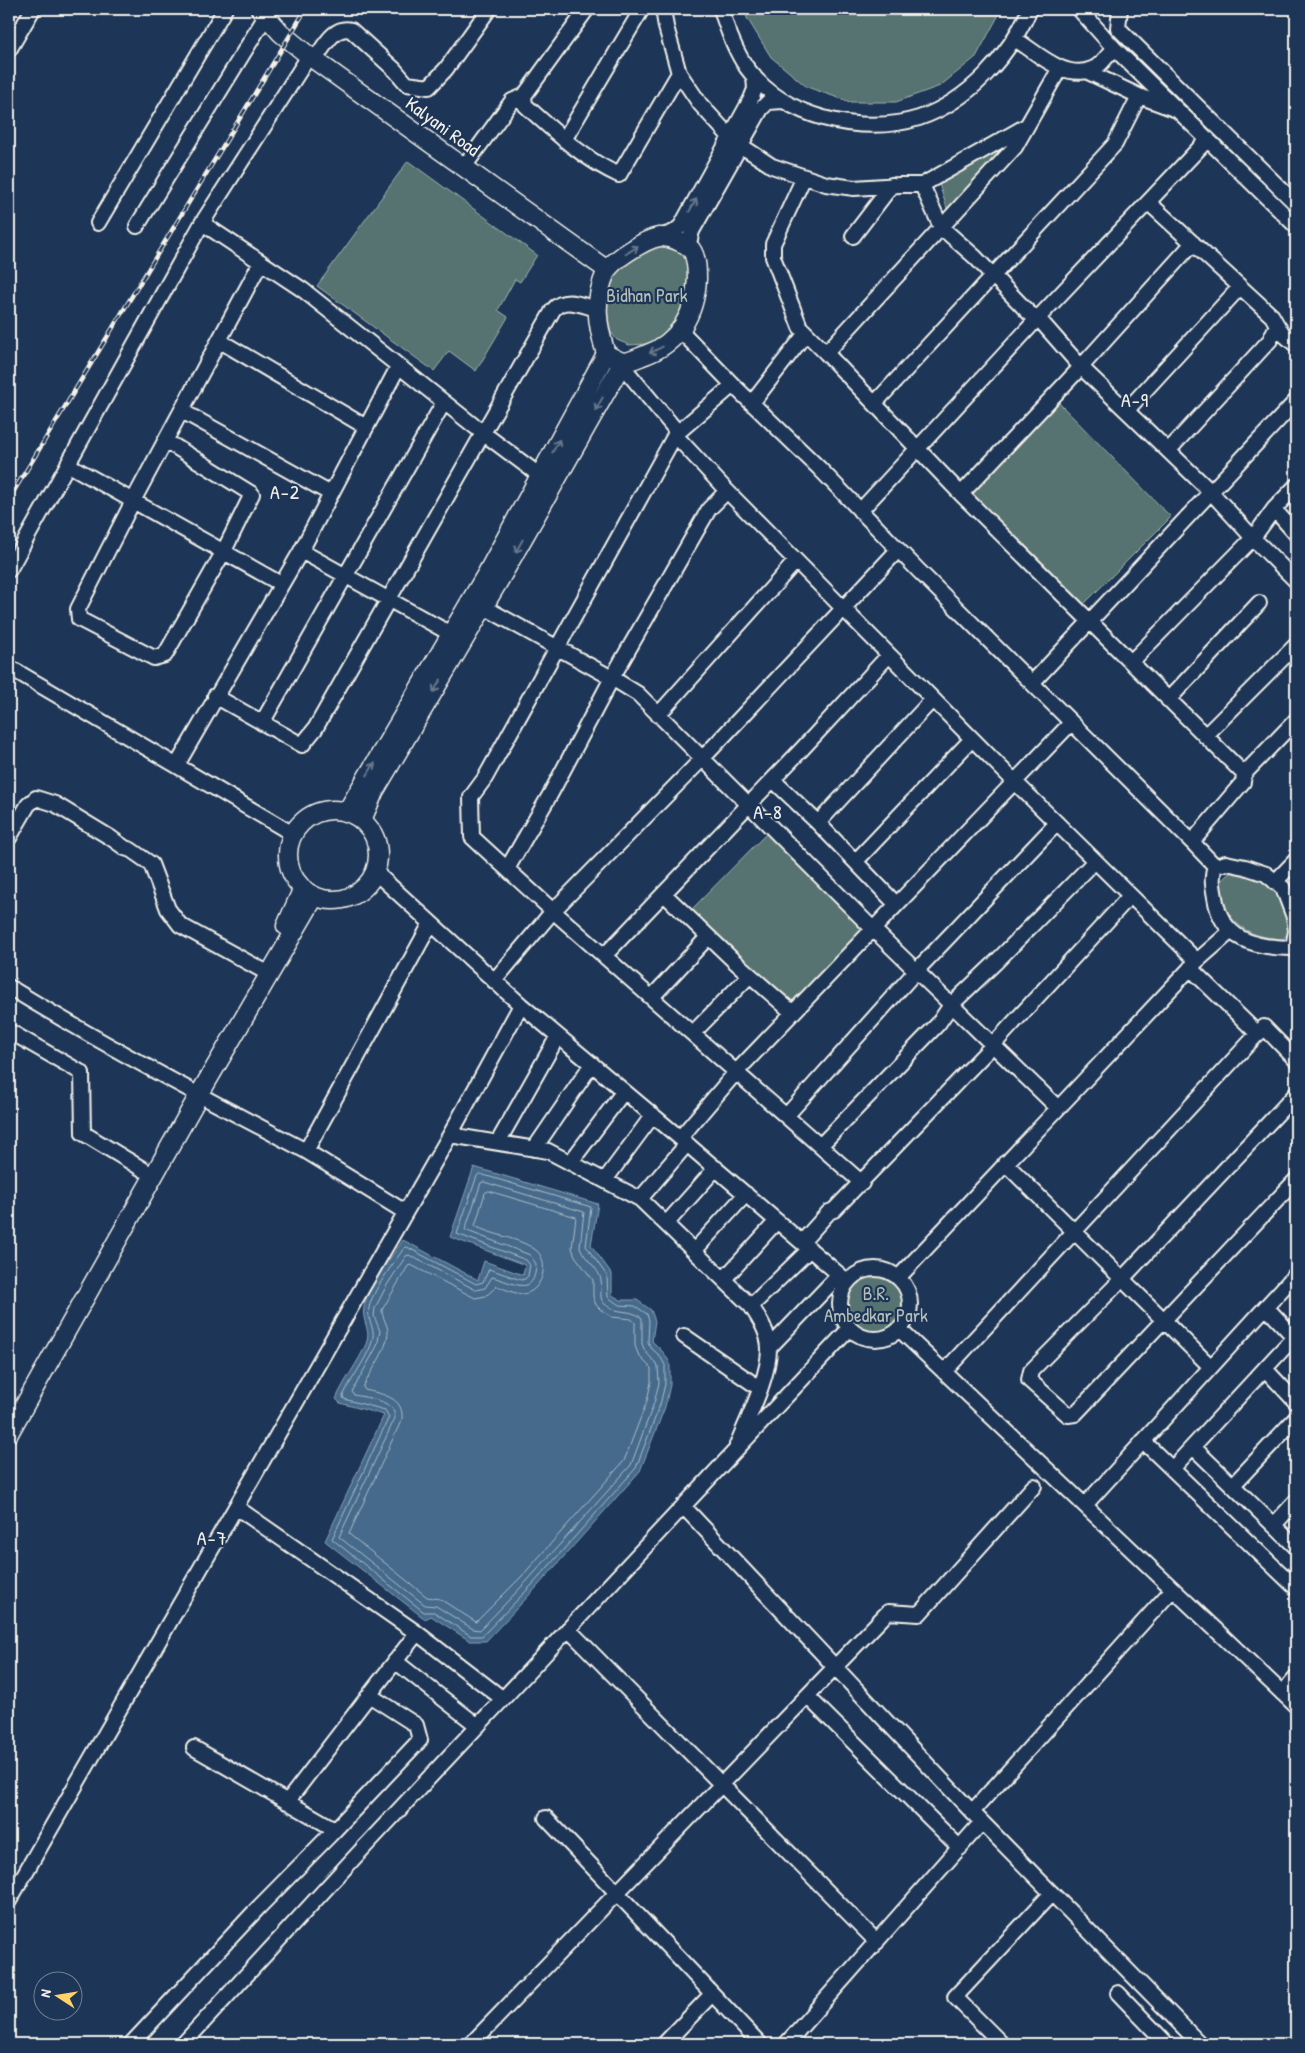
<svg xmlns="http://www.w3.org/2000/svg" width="1305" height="2053" font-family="'Patrick Hand',sans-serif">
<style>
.green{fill:#567371;stroke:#a5b2ac}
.water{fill:#456b8c;stroke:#8ba1b1}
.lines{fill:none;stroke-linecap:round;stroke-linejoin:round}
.shore{stroke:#aebbc3;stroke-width:1}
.minor-casing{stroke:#f4f1e8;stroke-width:18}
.major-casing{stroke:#f4f1e8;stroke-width:21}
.minor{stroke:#1d3557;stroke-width:14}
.major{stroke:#1d3557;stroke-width:18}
.rail-casing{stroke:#f4f1e8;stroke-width:4.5}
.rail{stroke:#1d3557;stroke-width:2.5;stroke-dasharray:8;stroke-linecap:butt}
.oneway{stroke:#68778a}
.labels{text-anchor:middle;stroke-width:4.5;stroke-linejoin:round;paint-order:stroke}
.street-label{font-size:19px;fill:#f4f1e8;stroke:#1d3557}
.park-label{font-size:19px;fill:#b5bfb8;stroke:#1d3557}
.neighbourhood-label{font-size:20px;letter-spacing:1px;fill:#f4f1e8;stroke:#1d3557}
</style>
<rect width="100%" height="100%" fill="#1d3557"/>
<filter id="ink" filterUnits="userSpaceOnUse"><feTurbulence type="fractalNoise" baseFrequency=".02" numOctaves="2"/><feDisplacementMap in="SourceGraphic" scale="10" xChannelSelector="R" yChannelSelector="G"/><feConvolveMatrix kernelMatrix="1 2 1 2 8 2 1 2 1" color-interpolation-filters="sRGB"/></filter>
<g filter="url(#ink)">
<path class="green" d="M745 9H1002L976 57 940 86 896 102H850L807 87 771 57 747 18Z
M1013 141 948 211 939 184Z
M408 161 537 255 520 282 515 279 498 310 508 317 476 371 449 351 434 371 317 286Z
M662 240 689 254 693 273 685 310 665 336 646 344 629 345 617 340 607 327 603 309 613 271Z
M1055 399 1171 517 1082 606 967 490Z
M767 833 866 930 793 1008 691 910Z
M1238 870C1243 871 1250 871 1254 873 1274 883 1304 919 1283 939 1271 938 1259 937 1248 931 1225 919 1202 880 1238 870Z
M845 1304a30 30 0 1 1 60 0a30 30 0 1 1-60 0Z"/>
<path class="water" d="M474 1167 598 1204 591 1245 612 1274V1295L621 1300H637L651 1310 655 1321 652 1341 664 1353 670 1363V1385L665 1407 640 1471 536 1588 486 1641H470L431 1616 425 1619 325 1541 384 1415 340 1403 336 1399C344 1380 358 1363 366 1344 372 1330 361 1321 364 1307 367 1288 392 1256 403 1240L478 1280 484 1261 523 1275 525 1265 450 1237Z"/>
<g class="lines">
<path class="shore" d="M480 1174 591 1207 586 1246 607 1276 608 1297 619 1305 635 1306 647 1314 649 1321 648 1342 651 1348 660 1356 665 1365V1384L660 1405 636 1468 532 1585 482 1636H471L434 1612H424L332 1539 389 1417 385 1410 344 1399 343 1396C351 1379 364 1363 371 1345 378 1328 366 1323 369 1308 372 1291 394 1263 404 1248L407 1247 476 1284 483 1282 489 1269 521 1280 525 1279 528 1276 530 1265 526 1260 457 1234 477 1176Z
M484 1182 584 1212 580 1247C584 1259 599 1268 601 1280 603 1289 597 1299 606 1305 619 1315 629 1308 642 1318V1344L645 1351 658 1366 659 1383 654 1403 631 1465 527 1581 480 1630 473 1629 436 1606 425 1605 339 1537 395 1418C395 1400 368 1398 354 1395L352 1392 377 1346 380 1331 374 1316 375 1308 387 1285 406 1256 409 1255 476 1290 485 1288 492 1277C513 1282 535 1299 536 1264L530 1255 465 1230 481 1183Z
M489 1191 576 1217 572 1248 575 1256 593 1280V1297L596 1305 601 1310 612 1317 631 1319 635 1322V1346L639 1356 651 1368V1382L647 1401 624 1461 522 1576 476 1622 440 1599 427 1597 349 1534 402 1419C404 1397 382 1394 365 1390L363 1387C372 1369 386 1353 388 1333 388 1324 382 1318 382 1310L408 1266 411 1265 475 1298 486 1296 497 1286C505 1289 515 1294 523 1294 542 1292 550 1263 537 1251 524 1239 491 1235 475 1226L485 1193Z"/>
<g class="minor-casing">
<path id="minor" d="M587 9 524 96 525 105C554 131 583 159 619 175L679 73
M663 9 666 27 679 73 700 104 731 138 740 145 772 166 826 184 854 188 900 185H922L941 227 975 257 1029 313 1038 318 1081 367 1211 492 1253 538 1296 581
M721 9C727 29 735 51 747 68 783 118 862 136 919 118 969 101 1009 56 1030 9
M1079 9 1114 48 1296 226
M1120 9 1118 28 1296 204
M1015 39C1036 52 1065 81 1092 69 1101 66 1108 55 1114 48
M9 50 33 9
M315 59C324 47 334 25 351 30L395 70 407 84 429 87 446 69 489 9
M1060 68 1015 147 826 353 961 494 1244 774 1296 720
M1086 71 1139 96 1174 109
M564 140 642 9
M464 167 512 101 524 96
M804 177 773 244V257L800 327 826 353
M922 185 1026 126
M1148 202 1272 316 1277 325 1270 340 1169 450
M98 223 225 9
M202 223 303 290 483 433 539 475
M137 226 266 16
M853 236 892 185
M660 237 674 232 681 226 751 99 755 89 754 76
M690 249 689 243 692 231 761 109 768 102 783 101
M1277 325 1283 334 1296 345
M681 331 733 385 819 468 918 570 1192 842 1215 866
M220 341 366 427
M623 362 625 369 675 429V435
M752 403 806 333
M875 403 1115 144 1139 96
M1127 410 1240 287
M182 411 331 494
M675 435 733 385
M166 441 252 494 224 551 165 655 154 658 79 619 78 609 133 501 261 262
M69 465 281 584
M961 494 1081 367 1193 243
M1274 509 1296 534
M860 511 1038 318 1208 139
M301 551 451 634
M9 570 202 223 309 56
M475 602 612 678 638 694 873 929 1058 1108
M1131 662 1253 538 1274 509 1296 486
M9 667 293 834
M1032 683 1296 401
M215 696 302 745 315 729 553 310C564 296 581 305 597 309
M1168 700 1259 603
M658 715 796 561
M262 723 444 402
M1205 736 1296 645
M177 765 301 551 398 367
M773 780 818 823 896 904
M818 823 933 699
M9 838 28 805 36 798 55 804 111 838 125 848 131 850 151 864 168 909 180 925 262 970
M1192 842 1243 782 1244 774
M856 861 972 739
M1215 866C1211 877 1213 886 1215 897 1221 940 1255 948 1293 948L1296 951
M1215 866 1226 863 1245 867 1266 874 1283 888 1294 917 1296 931 1293 948
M507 869 551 793 612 678 709 509 727 491
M375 872 521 1005 680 1138 848 1282
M1275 882 1296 860
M664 894 733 960 793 1013
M604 956 802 749 889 655
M1190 968 1258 1034
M494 981 553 911 702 759 898 550
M9 987C105 1046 206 1099 306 1151
M652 997 708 937
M9 1031 82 1073 83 1133 144 1170
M693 1033 750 975
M1296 1094 1122 1279 1031 1371 1029 1380 1068 1415 1075 1414 1296 1180
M787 1115 916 971 1057 823
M450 1135 548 1151 640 1199 751 1306C759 1318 769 1333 769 1349 769 1377 748 1418 737 1445
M680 1138 737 1071 1071 723
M498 1142 558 1036
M820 1146 938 1024 951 1005 995 963 1095 861
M534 1149 592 1064
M570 1163 624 1091
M1005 1163 1211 1367
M605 1180 653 1115
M862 1183 553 911 472 837 471 797 485 778 675 435 727 491 1014 781 1197 961
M640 1199 687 1144
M405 1212 306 1151 431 923
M666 1224 716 1168
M802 1242 829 1212 834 1210 993 1045 1130 896
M694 1251 746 1194
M840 1304a35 35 0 1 1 70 0a35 35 0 1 1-70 0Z
M898 1278 1197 961 1230 932
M724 1279 777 1221
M751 1306 810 1249
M1266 1307 1296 1339
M899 1329 1296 1706
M684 1336 755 1385 761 1384
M769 1348 839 1275
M1265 1369 1296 1402
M944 1372 1264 1027 1296 1060
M1143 1441 1296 1588
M1193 1447 1296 1547
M1172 1469 1294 1337
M1233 1485 1296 1418
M1085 1505 1296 1274
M683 1506 972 1812 1200 2044
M236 1507 417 1633 503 1699
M1274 1525 1296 1501
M568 1629 877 1942
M395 1661 478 1726
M1282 1693 1296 1677
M287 1802 417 1633
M972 1812 1173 1589
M546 1818 760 2044
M331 1834 420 1740 416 1725 369 1695
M960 1848 807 1696 888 1612 919 1614 1034 1486
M9 1901 450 1135 521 1005
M1118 1993 1167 2044
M131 2044 259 1907 331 1834V1827L194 1748
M183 2044 355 1857 850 1328
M471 2044 807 1696
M664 2044 712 1994
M786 2044 982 1822
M1002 2044 955 1997 1052 1893"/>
</g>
<g class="major-casing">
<path id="major" d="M260 9 281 33 309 56 607 270
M288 855a45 45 0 1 1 90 0a45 45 0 1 1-90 0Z
M347 811 487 573 606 354C597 324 593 302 606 272 612 260 646 239 659 237 668 236 685 243 691 249 697 257 697 270 697 279 695 314 679 343 645 355 639 357 630 362 623 362 618 361 611 356 606 354
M362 820 374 792 500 579 623 362
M286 926 303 888
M9 1433 199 1095 315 896"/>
</g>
<use href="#minor" class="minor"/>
<use href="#major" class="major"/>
<g class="rail-casing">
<path id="rail" d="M9 499 306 9"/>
</g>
<use href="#rail" class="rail"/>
</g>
<defs><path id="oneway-shaft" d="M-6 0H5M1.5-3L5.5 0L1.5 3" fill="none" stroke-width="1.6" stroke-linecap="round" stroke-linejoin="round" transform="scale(1.25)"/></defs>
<g class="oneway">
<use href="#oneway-shaft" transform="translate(693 205) rotate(-60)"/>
<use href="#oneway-shaft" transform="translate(632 250) rotate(-33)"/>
<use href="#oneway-shaft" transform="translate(656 350) rotate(153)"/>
<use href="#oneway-shaft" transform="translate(599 404) rotate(119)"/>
<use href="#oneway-shaft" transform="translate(556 446) rotate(-61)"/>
<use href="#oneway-shaft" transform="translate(519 546) rotate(120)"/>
<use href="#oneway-shaft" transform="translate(437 686) rotate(121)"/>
<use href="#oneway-shaft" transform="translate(371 769) rotate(-59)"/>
</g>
</g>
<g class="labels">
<g class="street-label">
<text transform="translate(443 126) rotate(36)" y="7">Kalyani Road</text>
</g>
<g class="park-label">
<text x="647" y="302">Bidhan Park</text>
<text x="876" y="1300">B.R.<tspan x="876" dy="22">Ambedkar Park</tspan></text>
</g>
<g class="neighbourhood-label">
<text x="1135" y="407">A-9</text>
<text x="285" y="499">A-2</text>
<text x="768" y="819">A-8</text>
<text x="212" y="1545">A-7</text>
</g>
</g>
<rect width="1305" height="2053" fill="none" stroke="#1d3557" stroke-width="30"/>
<rect x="15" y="15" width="1275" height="2023" fill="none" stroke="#f4f1e8" stroke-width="2" filter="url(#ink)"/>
<g transform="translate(58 1996) rotate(282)"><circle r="24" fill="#1d3557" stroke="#738091"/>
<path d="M0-4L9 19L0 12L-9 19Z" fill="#ffd166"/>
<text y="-8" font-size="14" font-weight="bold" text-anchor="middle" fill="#f4f1e8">N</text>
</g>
</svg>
